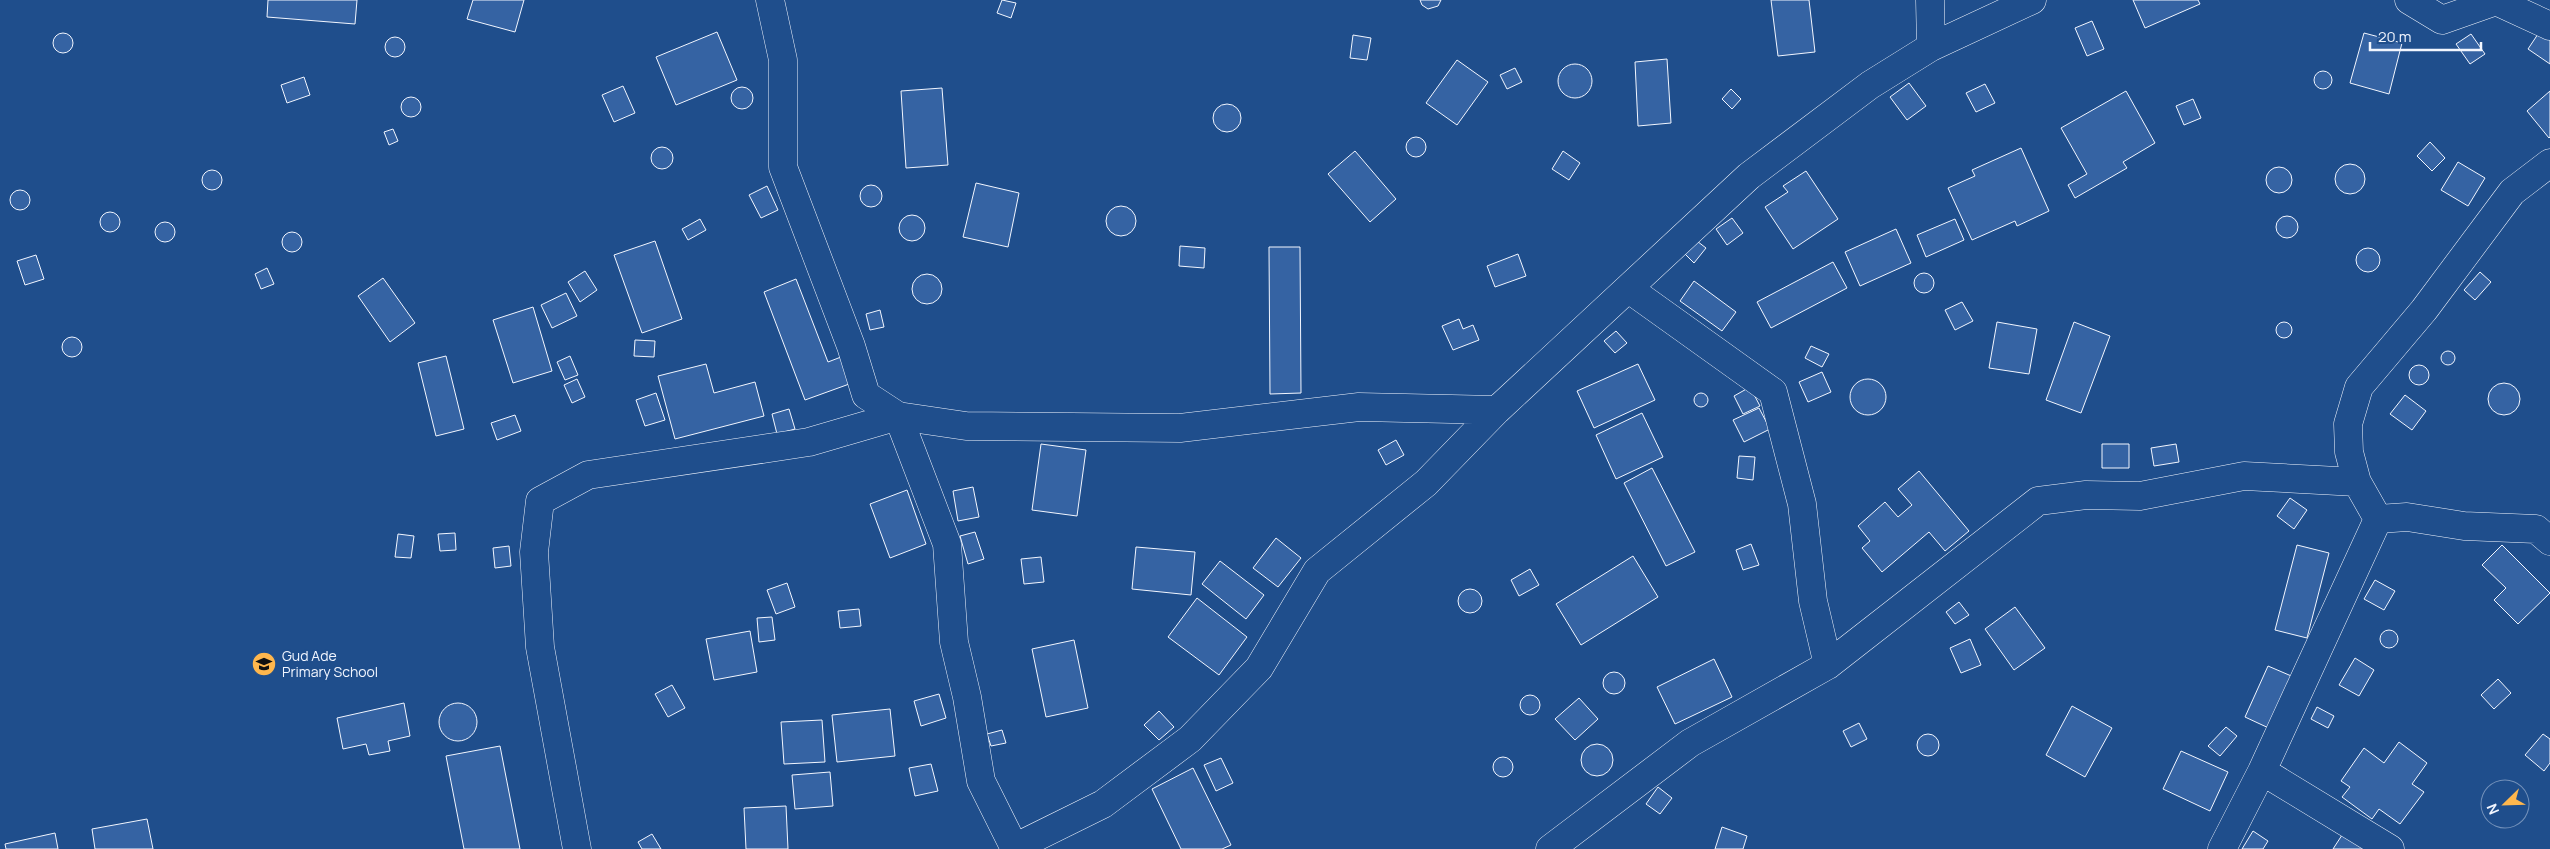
<svg xmlns="http://www.w3.org/2000/svg" width="2550" height="849" font-family="Manrope,sans-serif">
<style>
.building{fill:#3563a3;stroke:#f2f6ff}
.lines{fill:none;stroke-linecap:round;stroke-linejoin:round}
.minor-casing{stroke:#f2f6ff;stroke-width:29}
.minor{stroke:#1f4e8c;stroke-width:28}
.labels{text-anchor:middle;stroke-width:4;stroke-linejoin:round;paint-order:stroke}
.poi-label{font-size:14px;fill:#f2f6ff;stroke:#1f4e8c;text-anchor:start}
</style>
<rect width="100%" height="100%" fill="#1f4e8c"/>
<path class="building" d="M268 0H357L355 24 267 17Z
M473 0H524L515 32 467 19Z
M1002 0 1016 3 1011 18 997 13Z
M1420 0H1441L1438 6 1428 9 1422 5Z
M1771 0H1809L1815 52 1778 56Z
M2133 0H2198L2200 4 2145 28Z
M2092 21 2104 49 2087 56 2075 28Z
M2540 31 2550 38V64L2528 49Z
M717 32 737 80 676 105 656 57Z
M53 43a10 10 0 1 1 20 0a10 10 0 1 1-20 0Z
M2364 33 2402 43 2389 94 2350 83Z
M2471 34 2485 54 2470 64 2456 44Z
M1353 35 1371 38 1367 60 1350 58Z
M385 47a10 10 0 1 1 20 0a10 10 0 1 1-20 0Z
M1667 59 1671 123 1638 126 1635 62Z
M1457 60 1488 82 1457 125 1426 103Z
M1558 81a17 17 0 1 1 34 0a17 17 0 1 1-34 0Z
M1515 68 1522 82 1507 89 1500 75Z
M2314 80a9 9 0 1 1 18 0a9 9 0 1 1-18 0Z
M304 77 310 95 287 103 281 85Z
M1909 83 1926 106 1907 120 1890 97Z
M1985 84 1995 103 1976 112 1966 93Z
M623 86 635 113 614 122 602 95Z
M731 98a11 11 0 1 1 22 0a11 11 0 1 1-22 0Z
M942 88 948 165 906 168 901 91Z
M1731 89 1741 99 1732 109 1722 99Z
M2126 91 2155 143 2123 162 2127 168 2075 198 2068 185 2087 174 2061 128Z
M2550 91V137L2549 138 2527 111Z
M401 107a10 10 0 1 1 20 0a10 10 0 1 1-20 0Z
M2193 99 2201 118 2184 125 2176 106Z
M1213 118a14 14 0 1 1 28 0a14 14 0 1 1-28 0Z
M393 129 398 141 389 145 384 132Z
M1406 147a10 10 0 1 1 20 0a10 10 0 1 1-20 0Z
M2430 142 2445 158 2432 171 2417 156Z
M651 158a11 11 0 1 1 22 0a11 11 0 1 1-22 0Z
M2021 148 2049 211 2017 226 2015 221 1972 240 1948 188 1975 176 1972 170Z
M1355 151 1396 199 1370 222 1328 174Z
M1563 151 1580 163 1569 180 1552 169Z
M2458 162 2485 178 2468 206 2441 190Z
M2335 179a15 15 0 1 1 30 0a15 15 0 1 1-30 0Z
M2266 180a13 13 0 1 1 26 0a13 13 0 1 1-26 0Z
M202 180a10 10 0 1 1 20 0a10 10 0 1 1-20 0Z
M1806 171 1838 219 1793 249 1765 207 1788 192 1783 186Z
M976 183 1019 193 1008 247 963 237Z
M860 196a11 11 0 1 1 22 0a11 11 0 1 1-22 0Z
M767 186 778 210 761 218 749 195Z
M10 200a10 10 0 1 1 20 0a10 10 0 1 1-20 0Z
M1106 221a15 15 0 1 1 30 0a15 15 0 1 1-30 0Z
M100 222a10 10 0 1 1 20 0a10 10 0 1 1-20 0Z
M899 228a13 13 0 1 1 26 0a13 13 0 1 1-26 0Z
M2276 227a11 11 0 1 1 22 0a11 11 0 1 1-22 0Z
M1732 218 1743 233 1727 245 1716 229Z
M700 219 706 230 688 240 682 229Z
M1955 219 1964 240 1926 257 1917 235Z
M155 232a10 10 0 1 1 20 0a10 10 0 1 1-20 0Z
M1896 229 1911 263 1860 286 1845 252Z
M282 242a10 10 0 1 1 20 0a10 10 0 1 1-20 0Z
M1693 238 1706 248 1694 263 1682 251Z
M655 241 682 319 642 333 614 255Z
M1180 246 1205 248 1204 268 1179 266Z
M1269 247H1300L1301 393 1270 394Z
M2356 260a12 12 0 1 1 24 0a12 12 0 1 1-24 0Z
M1518 254 1526 276 1495 287 1487 266Z
M36 255 44 279 25 285 17 261Z
M1833 262 1847 288 1771 328 1757 302Z
M267 268 274 284 261 289 255 274Z
M585 271 597 290 580 302 568 282Z
M2480 272 2491 282 2475 300 2464 290Z
M1914 283a10 10 0 1 1 20 0a10 10 0 1 1-20 0Z
M912 289a15 15 0 1 1 30 0a15 15 0 1 1-30 0Z
M383 278 415 323 390 342 358 296Z
M796 279 828 362 841 357 852 383 805 400 764 292Z
M1694 281 1736 312 1722 331 1680 301Z
M566 293 577 316 552 328 541 305Z
M1962 302 1973 321 1955 330 1945 310Z
M533 307 552 371 513 383 493 320Z
M880 310 884 327 870 330 866 314Z
M1459 319 1463 329 1473 325 1479 340 1453 350 1442 326Z
M1997 322 2037 329 2029 374 1989 368Z
M2074 322 2110 336 2081 413 2046 400Z
M2276 330a8 8 0 1 1 16 0a8 8 0 1 1-16 0Z
M1616 331 1627 343 1615 353 1604 341Z
M62 347a10 10 0 1 1 20 0a10 10 0 1 1-20 0Z
M635 340 655 341 654 357 634 356Z
M1811 346 1829 354 1822 367 1805 358Z
M2441 358a7 7 0 1 1 14 0a7 7 0 1 1-14 0Z
M446 356 464 429 436 436 418 363Z
M570 356 578 375 565 380 557 362Z
M706 364 714 393 755 382 764 416 675 439 658 376Z
M1638 364 1655 400 1594 428 1577 391Z
M2409 375a10 10 0 1 1 20 0a10 10 0 1 1-20 0Z
M1822 372 1831 392 1808 402 1799 382Z
M577 379 585 397 572 403 564 385Z
M1850 397a18 18 0 1 1 36 0a18 18 0 1 1-36 0Z
M2488 399a16 16 0 1 1 32 0a16 16 0 1 1-32 0Z
M1750 387 1760 406 1743 414 1734 396Z
M1694 400a7 7 0 1 1 14 0a7 7 0 1 1-14 0Z
M656 393 665 420 645 426 636 400Z
M2405 395 2426 411 2412 430 2390 414Z
M1759 408 1770 429 1744 442 1733 420Z
M789 409 795 429 777 434 772 414Z
M1642 413 1663 457 1616 479 1596 435Z
M515 415 521 431 497 440 491 423Z
M1396 440 1404 455 1386 465 1378 450Z
M1041 444 1086 450 1077 516 1032 510Z
M2102 444H2129V468H2102Z
M2176 444 2179 462 2154 466 2151 448Z
M1739 456 1755 457 1753 480 1737 478Z
M1652 468 1695 552 1666 566 1624 483Z
M1919 471 1969 531 1945 551 1929 532 1882 572 1862 548 1870 541 1858 526 1885 502 1898 517 1912 505 1898 489Z
M973 487 979 517 958 521 953 491Z
M907 490 926 544 890 558 870 504Z
M2290 498 2307 510 2294 529 2277 516Z
M975 532 984 559 968 564 960 536Z
M455 533 456 550 440 551 438 534Z
M398 534 414 536 411 558 395 557Z
M1276 538 1301 558 1278 587 1253 568Z
M1751 544 1759 565 1743 570 1736 550Z
M2297 545 2329 553 2307 638 2275 630Z
M2502 545 2550 593 2518 624 2494 600 2506 588 2482 565Z
M509 546 511 566 495 568 493 548Z
M1136 547 1195 552 1191 595 1132 589Z
M1633 556 1658 597 1581 645 1556 604Z
M1041 557 1044 582 1024 584 1021 559Z
M1220 561 1264 595 1246 619 1202 584Z
M1530 569 1539 585 1519 596 1511 580Z
M2375 580 2395 591 2384 610 2364 599Z
M787 583 795 607 776 614 767 590Z
M1458 601a12 12 0 1 1 24 0a12 12 0 1 1-24 0Z
M1197 598 1247 637 1219 675 1168 637Z
M1959 602 1969 615 1955 624 1946 612Z
M2015 607 2045 648 2014 670 1985 629Z
M859 609 861 626 840 628 838 611Z
M772 617 775 640 759 642 757 618Z
M2380 639a9 9 0 1 1 18 0a9 9 0 1 1-18 0Z
M750 631 757 672 714 680 706 639Z
M1970 639 1981 665 1961 673 1950 648Z
M1074 640 1088 708 1046 717 1032 649Z
M2355 658 2374 670 2359 696 2339 685Z
M1714 659 1732 697 1675 724 1657 687Z
M2268 666 2296 678 2273 730 2245 717Z
M1603 683a11 11 0 1 1 22 0a11 11 0 1 1-22 0Z
M2498 679 2511 693 2494 709 2481 695Z
M672 685 685 708 668 717 655 694Z
M939 694 946 718 921 726 914 701Z
M1520 705a10 10 0 1 1 20 0a10 10 0 1 1-20 0Z
M1579 698 1598 719 1575 740 1555 719Z
M439 722a19 19 0 1 1 38 0a19 19 0 1 1-38 0Z
M404 703 410 736 388 741 390 751 369 755 366 744 343 749 337 718Z
M2072 706 2112 728 2085 777 2046 755Z
M2317 707 2334 716 2328 728 2311 719Z
M890 709 895 756 837 762 832 715Z
M1159 711 1174 727 1159 740 1144 725Z
M822 720 825 762 784 764 781 722Z
M1859 723 1867 739 1851 747 1843 731Z
M2226 727 2237 736 2220 756 2208 746Z
M1002 730 1006 743 991 746 987 734Z
M1917 745a11 11 0 1 1 22 0a11 11 0 1 1-22 0Z
M2543 734 2550 739V763L2544 771 2525 755Z
M2399 742 2427 763 2412 784 2424 792 2400 824 2379 809 2372 819 2342 797 2350 787 2341 781 2364 748 2384 763Z
M1581 760a16 16 0 1 1 32 0a16 16 0 1 1-32 0Z
M500 746 520 849H464L446 756Z
M2181 751 2228 772 2210 811 2163 789Z
M1493 767a10 10 0 1 1 20 0a10 10 0 1 1-20 0Z
M1221 758 1233 783 1216 791 1204 765Z
M931 764 938 791 915 796 909 768Z
M1193 768 1231 845 1222 849H1181L1152 789Z
M830 772 833 806 795 809 792 775Z
M1658 787 1672 798 1660 814 1646 804Z
M786 806 788 849H746L744 808Z
M147 819 153 849H95L92 829Z
M1722 827 1747 836 1743 849H1715Z
M2253 831 2268 841 2263 849H2242Z
M2344 832 2370 849H2333Z
M55 833 58 849H6L5 844Z
M652 834 661 849H642L638 842Z"/>
<g class="lines">
<g class="minor-casing">
<path id="minor" d="M770 0 783 60V167L851 346 866 395 898 416 947 544 954 642 967 697 981 781 1015 849
M1930 0 1931 47
M2409 0 2442 20 2496 1 2550 26
M1629 289 1773 392 1802 504 1813 601 1828 665
M2357 482 2349 452 2348 424 2359 387 2424 310 2512 192 2550 163
M2378 519 2262 771 2390 849
M1014 848 1103 804 1190 739 1259 668 1317 571 1426 483 1497 410 1749 176 1870 85 1931 47 2032 0
M577 849 540 647 534 552 540 501 588 475 809 442 898 416 966 426 1180 428 1359 407 1497 410
M1550 849 1690 743 1828 665 2038 501 2086 495 2140 496 2244 476 2357 482 2378 519 2407 517 2464 526 2536 529 2550 541
M2222 849 2262 771"/>
</g>
<use href="#minor" class="minor"/>
</g>
<defs>
<g id="school-disc" transform="scale(1.25)"><circle r="9.5" fill="#ffb74d" stroke="#1f4e8c"/><path d="M0-5L7-2L0 1L-7-2ZM-4 1L0 2.5L4 1V4Q0 6-4 4Z" fill="#111"/></g>
</defs>
<g fill-rule="evenodd">
<use href="#school-disc" x="264" y="664"/>
</g>
<g class="labels">
<g class="poi-label">
<text x="282" y="661">Gud Ade<tspan x="282" dy="16">Primary School</tspan></text>
</g>
</g>
<g transform="translate(2505 804) rotate(247)"><circle r="24" fill="#1f4e8c" stroke="#7391ba"/>
<path d="M0-4L9 19L0 12L-9 19Z" fill="#ffb74d"/>
<text y="-8" font-size="14" font-weight="bold" text-anchor="middle" fill="#f2f6ff">N</text>
</g>
<path d="M2370 42v8h111v-8" fill="none" stroke="#f2f6ff" stroke-width="2.5"/>
<text x="2378" y="42" font-size="15" fill="#f2f6ff" stroke="#1f4e8c" stroke-width="4" paint-order="stroke">20 m</text>
</svg>
